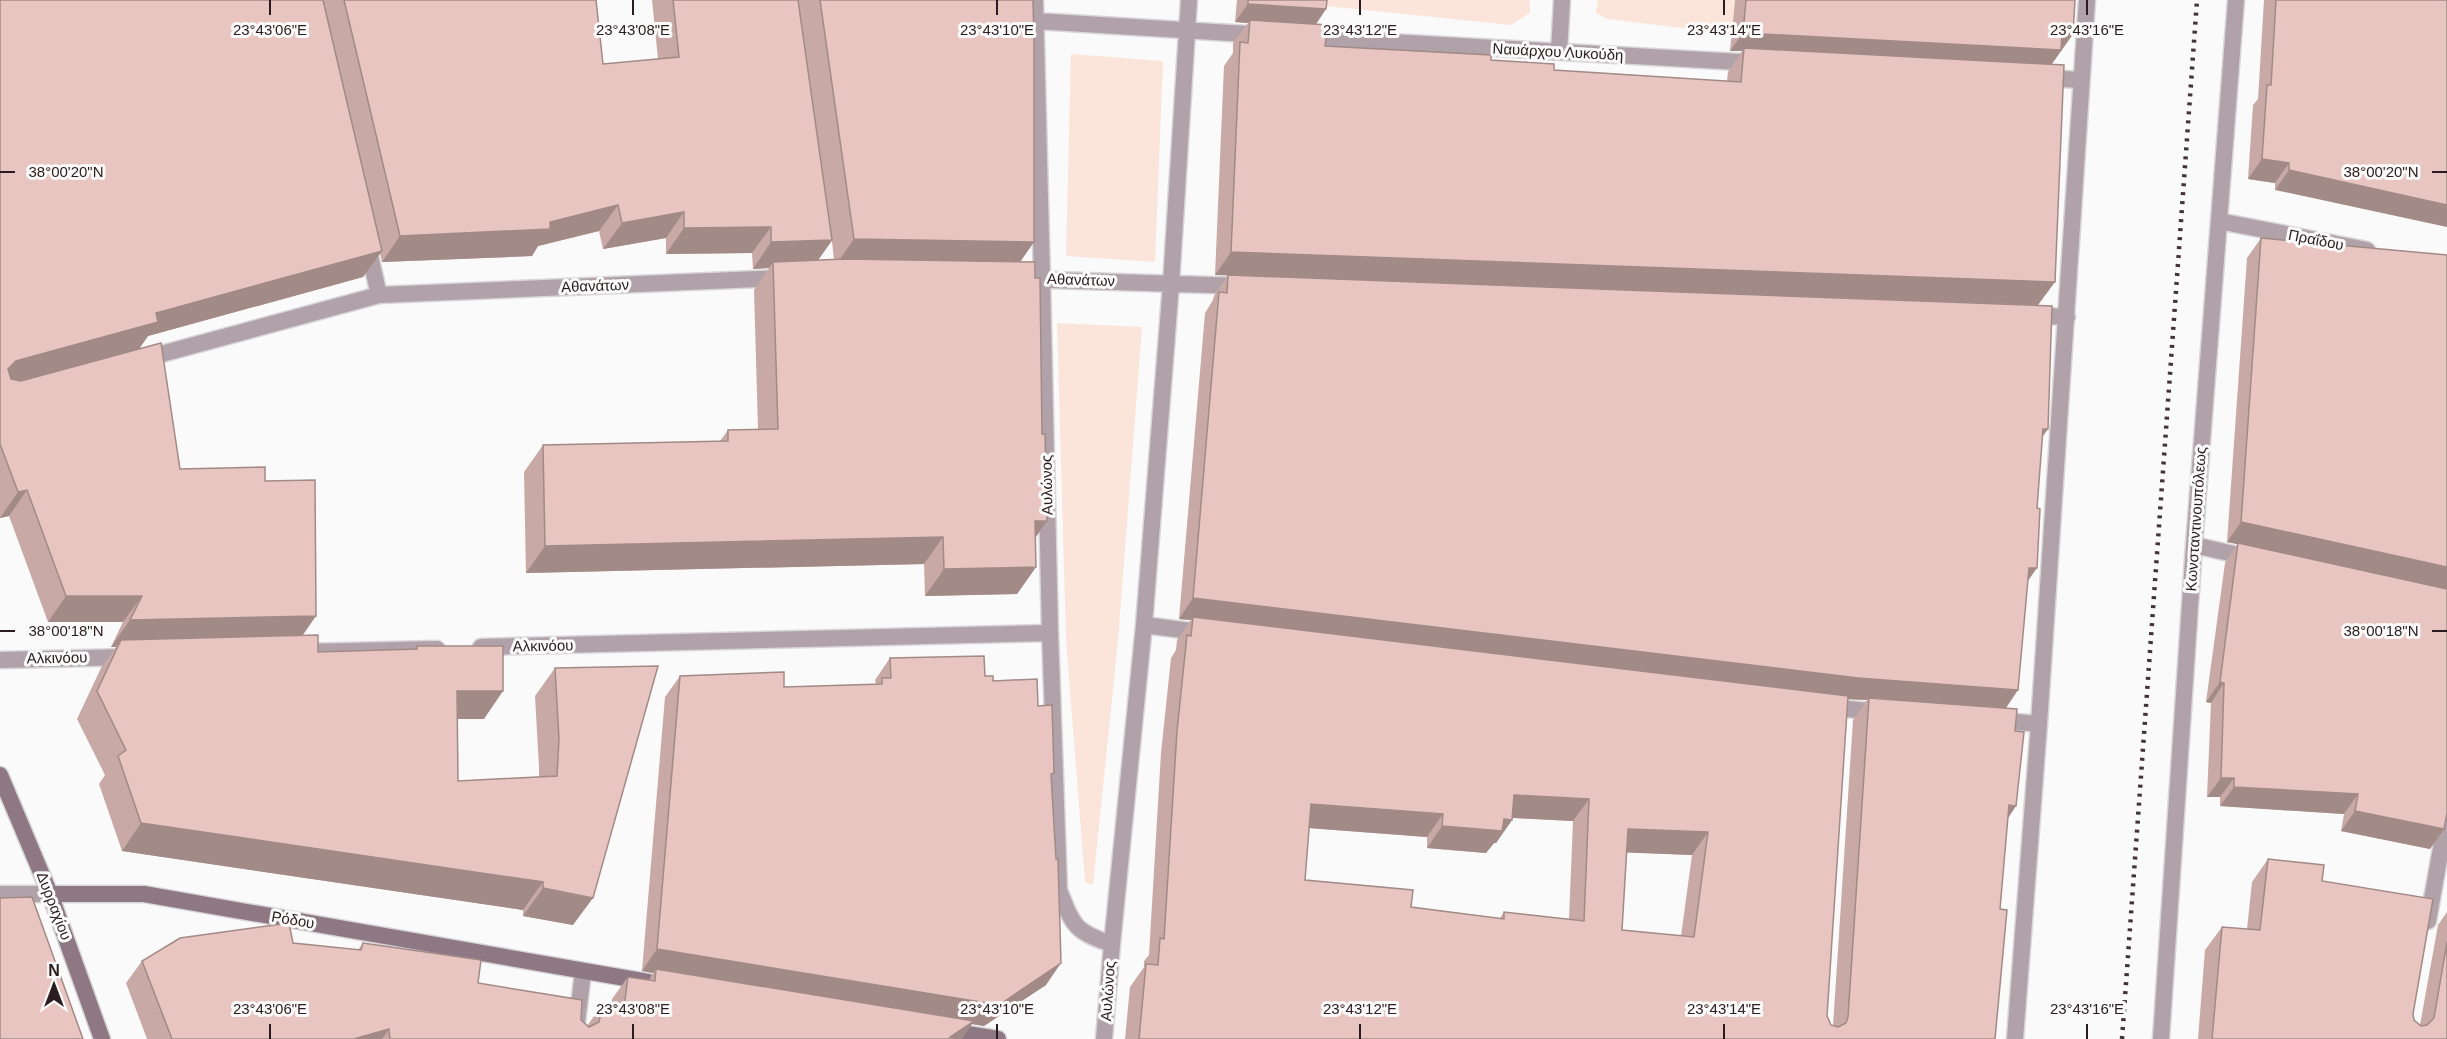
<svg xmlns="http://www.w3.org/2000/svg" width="2447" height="1039" font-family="Helvetica,sans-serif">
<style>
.green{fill:#fbe5da}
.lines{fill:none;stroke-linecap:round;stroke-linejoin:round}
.service-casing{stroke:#d9d6d7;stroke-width:19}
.pedestrian-casing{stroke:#d9d6d7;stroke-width:19}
.minor-casing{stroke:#d9d6d7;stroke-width:19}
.tertiary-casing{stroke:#d9d6d7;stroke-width:19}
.secondary-casing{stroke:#d9d6d7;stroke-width:19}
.service{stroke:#b1a2aa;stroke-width:16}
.pedestrian{stroke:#b1a2aa;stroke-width:16}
.minor{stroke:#b1a2aa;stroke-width:16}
.tertiary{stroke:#b1a2aa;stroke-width:16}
.secondary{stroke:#8e7884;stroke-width:16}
.rail{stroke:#413436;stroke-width:4.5;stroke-dasharray:3 6;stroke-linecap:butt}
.wall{fill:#c8a9a5;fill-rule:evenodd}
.shaded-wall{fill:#a28a86}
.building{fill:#e8c5c0;stroke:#a28a86;stroke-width:1.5;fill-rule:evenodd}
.ticks{fill:none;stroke:#2b1c1f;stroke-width:2}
.labels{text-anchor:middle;stroke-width:6;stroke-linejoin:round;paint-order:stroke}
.street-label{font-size:15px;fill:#2b1c1f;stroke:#fafafa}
.ticks-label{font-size:15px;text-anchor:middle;fill:#2b1c1f;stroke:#fafafa;stroke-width:6;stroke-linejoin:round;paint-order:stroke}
</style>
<rect width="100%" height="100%" fill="#fafafa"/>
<path class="green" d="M1317 0H1530V13L1511 25 1316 5Z
M1598 0H1735L1732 34 1607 19 1596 13Z
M1071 54 1163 61 1155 262 1066 256Z
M1057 323 1142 327 1118 640 1093 885 1085 882 1066 640Z"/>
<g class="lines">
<g class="service-casing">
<path id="service" d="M575 1039 583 972"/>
</g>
<g class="pedestrian-casing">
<path id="pedestrian" d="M1042 279 1050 633"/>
</g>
<g class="minor-casing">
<path id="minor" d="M1035 0 1042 279
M1036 21 1263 35
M1303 37 1757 63
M1559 52 1562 0
M2043 78 2081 80
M2219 221 2367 250
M367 243 379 295
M1019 279 1242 286
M2029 315 2067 317
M143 359 379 295 783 278
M2194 545 2251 558
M1144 625 1206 633
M481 647 1050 633 1059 890C1073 925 1074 932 1112 944
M304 652 437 649
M0 660 131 657
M1824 707 1882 712
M1995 720 2039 724
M2428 921 2447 815
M1104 1039 1112 944 1144 625 1171 284 1189 0
M2015 1039 2039 724 2087 0
M2161 1039 2194 545 2236 0"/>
</g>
<g class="tertiary-casing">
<path id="tertiary" d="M0 894H50"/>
</g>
<g class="secondary-casing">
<path id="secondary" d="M0 775 50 894 102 1039
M50 894H144L648 982
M943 1030 998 1039"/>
</g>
<use href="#service" class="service"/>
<use href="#pedestrian" class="pedestrian"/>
<use href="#minor" class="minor"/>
<use href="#tertiary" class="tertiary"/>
<use href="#secondary" class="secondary"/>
<path class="rail" d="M2122 1039 2197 0"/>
</g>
<path class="wall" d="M0 0H596L603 64 658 59 652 0H1033L1020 262 1035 278 1042 434 1047 521 1036 537V567L1017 594 925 596 924 564 526 573 524 472 543 445 720 441 728 430 758 429 754 290 769 268 753 269 752 253 666 254V238L603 249 599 231 538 246 532 256 382 262 380 253 363 277 148 336 139 349 180 469 265 481 303 635 318 652 415 649 417 646 484 719H457L458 781 539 777V767L535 696 555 668 573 925 523 916V910L122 851 99 784 105 775 77 719 101 668 116 647H111L123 622H48L9 516 0 518ZM832 241 834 260H818Z
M1237 0H1327L1326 9 1316 24 1325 46 1491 60 1554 70 1727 81 1728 72 1742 51H1730L1735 0H2075L2073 34 2051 65 2038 305 2042 438 2028 581 2006 708 2008 818 2000 909 1995 1039H1125L1130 987 1144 967V961L1149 955 1161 753 1171 658 1176 650 1177 640 1191 620 1179 619 1205 313 1213 300 1214 296 1228 275H1215L1224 66 1233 53V43L1248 23 1235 22ZM1847 699 1867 700 1853 720 1833 1026 1831 1025 1827 1016ZM1512 818 1573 821 1569 919 1504 912 1500 918 1411 907 1305 880 1309 828 1427 837V848L1486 853 1494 843H1496L1512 820ZM1626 852 1692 855 1681 936 1622 930Z
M2264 0H2447L2275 190V183L2248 179 2253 105 2258 99Z
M2261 238 2430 849 2341 831 2344 814 2220 806V797H2207L2211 703 2206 702 2225 563 2238 544 2227 542 2247 258Z
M890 658 985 676 1038 706 1051 778 1046 985 984 1026 972 1024 961 1039H147L126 983 142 961 293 943 358 950 363 943 478 983 581 1020 587 1026 603 1003 612 1005V999L628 977 649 980 653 973 642 971 665 697 680 676 784 687 876 684 875 680Z
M2268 859 2322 881 2413 1014 2414 1020 2420 1025 2438 925 2447 912V1039H2198L2205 950 2222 927 2247 929 2252 882Z"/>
<path class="shaded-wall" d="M1248 4 1326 9 1314 27 1250 20 1248 23 1235 22Z
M1743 33H2062L2073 34 2049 68 1744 48 1742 51H1730Z
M2262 159 2289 163 2275 183 2248 179Z
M2289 170 2447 205V227L2275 190Z
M618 205 599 231 538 246 532 256 382 262 400 236 550 222Z
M684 212 666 238 603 249 622 223Z
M771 227 752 253 666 254 684 228Z
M854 239 1034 242 1016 268 835 266Z
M832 240 814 266 773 262 769 268 753 269 771 242Z
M382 251 363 277 148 336 139 349 0 386 8 369 16 361 156 313Z
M1231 252 2055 282 2038 305 1215 275Z
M2043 429H2048L2033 450Z
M27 490 9 516 0 518 18 492Z
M1035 521H1047L1028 548Z
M2241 522 2447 567V590L2227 542Z
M943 537 924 564 526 573 545 546Z
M1036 567 1017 594 925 596 944 569Z
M2029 568H2037L2022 589Z
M66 596H142L123 622H48Z
M1193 598 2018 690 2004 711 1869 698 1867 700 1844 699 1193 617 1191 620 1179 619Z
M316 616 298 642 121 640 116 647H111L130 620Z
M2220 682 2224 683 2211 703 2206 702Z
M457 691H503L484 719H437Z
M2221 778H2234L2220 797H2207Z
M2234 787 2358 794 2344 814 2220 806Z
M1514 795 1589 799 1573 821 1498 817Z
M1311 804 1443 814 1427 837 1295 827Z
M2009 805 2016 806 2001 829Z
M2355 811 2444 829 2430 849 2341 831Z
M1504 819 1512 820 1496 843H1494L1486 853 1427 848 1442 826Z
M141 823 543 882 523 910 122 851Z
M1628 829 1708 832 1692 855 1612 852Z
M543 888 593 898 573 925 523 916Z
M657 949 1061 963 1046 985 984 1026 972 1024 961 1039 656 969 653 973 642 971Z
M389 1029 382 1039H354Z"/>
<path class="building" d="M0 0H323L382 251 156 313 158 322 16 361 8 369 11 379 21 381 161 343 180 469 265 467V481L315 480 316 616 130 620 142 596H66L27 490 18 492 0 444Z
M344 0H596L603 64 679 57 673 0H798L832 240 771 242V227L684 228V212L622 223 618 205 550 222V229L400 236Z
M820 0H1033L1034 42V242L854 239Z
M1248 0H1327L1326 9 1248 4Z
M1746 0H2075L2073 34 2062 33 2061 50 1743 33Z
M2276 0H2447V205L2289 170V163L2262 159 2267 85H2271Z
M1250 20 1328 25 1325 46 1491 55V60L1554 64V70L1741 82 1744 48 2064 65 2055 282 1231 252 1240 42 1248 43Z
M2261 238 2447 255V567L2241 522Z
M845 259 1035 262V278H1040L1042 434H1045L1047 521H1035L1036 567 944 569 943 537 545 546 543 445 728 441V430L778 429 773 262Z
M1228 275 2052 306 2048 429H2043L2037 508 2040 509 2037 568H2029L2018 690 1858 678 1193 598 1219 292 1227 293Z
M2238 543 2447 589V813L2444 829 2355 811 2358 794 2234 787V778H2221L2224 683 2220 682Z
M1193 617 1848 696 1827 1016 1831 1025 1838 1027 1846 1023 1848 1017 1869 698 2017 709 2015 731 2024 732 2016 806 2009 805 2000 909 2007 910 1995 1039H1139L1146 964 1158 965 1160 938 1164 939 1177 731 1187 635 1191 636ZM1514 795 1589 799 1584 921 1504 912V919L1411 907 1413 890 1305 880 1311 804 1443 814 1442 826 1502 831 1504 819 1512 820ZM1628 829 1708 832 1694 937 1622 930Z
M318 635V652L417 649V646H503V691H457L458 781 557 776 559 739 555 668 658 666 593 898 543 888V882L141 823 118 756 126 750 97 691 121 640Z
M984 656 985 676H993V681L1037 679 1038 706 1052 705 1054 773 1051 774 1056 859H1058L1061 963 999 1005 657 949 680 676 784 672V687L882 684V678H891L890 658Z
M2268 859 2324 865 2322 881 2433 899 2413 1014 2414 1020 2421 1026 2427 1025 2434 1018 2447 942V1039H2212L2222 927 2260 930Z
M32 897 83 1039H0V898Z
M289 923 293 943 361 950 363 943 481 960 478 983 582 1000 581 1020 589 1027 599 1022 603 1003 624 1007 628 977 655 981 656 969 974 1021 950 1037 961 1039H390L389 1029 354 1039H172L142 961 180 938Z"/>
<path class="ticks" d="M270 0V15M633 0V15M997 0V15M1360 0V15M1724 0V15M2087 0V15M0 172H15M2432 172H2447M0 631H15M2432 631H2447M270 1024V1039M633 1024V1039M997 1024V1039M1360 1024V1039M1724 1024V1039M2087 1024V1039"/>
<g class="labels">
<g class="street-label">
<text transform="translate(1558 52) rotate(3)" y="5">Ναυάρχου Λυκούδη</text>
<text transform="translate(2316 240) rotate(11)" y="5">Πραΐδου</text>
<text transform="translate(1081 280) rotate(2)" y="5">Αθανάτων</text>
<text transform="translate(595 286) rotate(-2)" y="5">Αθανάτων</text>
<text transform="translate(1047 485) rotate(-91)" y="5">Αυλώνος</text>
<text transform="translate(2196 519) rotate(-86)" y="5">Κωνσταντινουπόλεως</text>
<text transform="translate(543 646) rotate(-1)" y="5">Αλκινόου</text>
<text transform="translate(57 658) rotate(-1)" y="5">Αλκινόου</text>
<text transform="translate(54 906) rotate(69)" y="5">Δυρραχίου</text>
<text transform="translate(293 920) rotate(10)" y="5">Ρόδου</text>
<text transform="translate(1108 991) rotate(-86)" y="5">Αυλώνος</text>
</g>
</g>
<g class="ticks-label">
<text x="270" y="35">23°43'06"E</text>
<text x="633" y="35">23°43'08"E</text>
<text x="997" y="35">23°43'10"E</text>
<text x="1360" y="35">23°43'12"E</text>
<text x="1724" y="35">23°43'14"E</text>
<text x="2087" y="35">23°43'16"E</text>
<text x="66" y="177">38°00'20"N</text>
<text x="2381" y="177">38°00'20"N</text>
<text x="66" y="636">38°00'18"N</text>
<text x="2381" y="636">38°00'18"N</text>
<text x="270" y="1014">23°43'06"E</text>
<text x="633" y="1014">23°43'08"E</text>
<text x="997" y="1014">23°43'10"E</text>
<text x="1360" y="1014">23°43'12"E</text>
<text x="1724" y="1014">23°43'14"E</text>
<text x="2087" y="1014">23°43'16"E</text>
</g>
<g transform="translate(54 985)" stroke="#fafafa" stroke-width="4.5" paint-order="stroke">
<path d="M0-4.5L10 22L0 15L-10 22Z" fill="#2b1c1f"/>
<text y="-9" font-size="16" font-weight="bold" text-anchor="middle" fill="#2b1c1f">N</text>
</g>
</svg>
